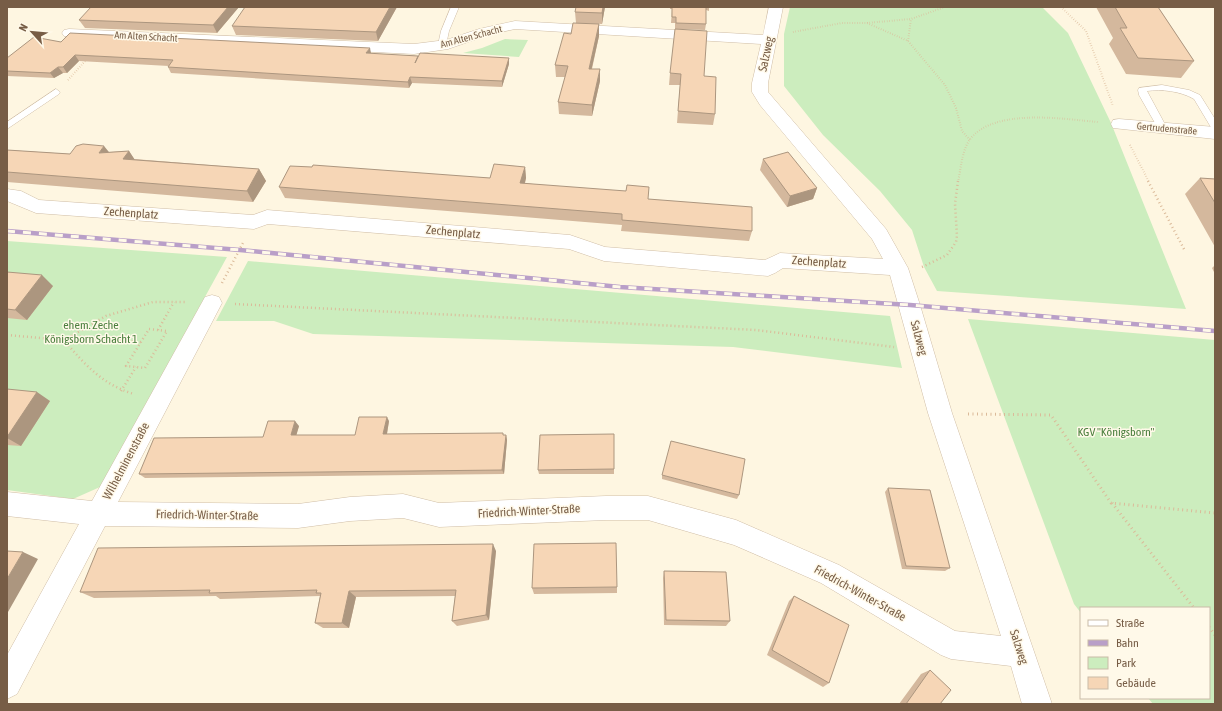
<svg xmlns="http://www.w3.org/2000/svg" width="1222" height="711" font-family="'Asap Condensed',sans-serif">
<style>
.green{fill:#ccedbe}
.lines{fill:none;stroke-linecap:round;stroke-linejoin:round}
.service-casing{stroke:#d0bea7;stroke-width:1}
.minor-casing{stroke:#d0bea7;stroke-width:1}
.path-far2{stroke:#dbba99;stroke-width:2;stroke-dasharray:0.5 2;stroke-linecap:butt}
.path-far1{stroke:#dbba99;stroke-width:2.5;stroke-dasharray:1 3;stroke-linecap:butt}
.path{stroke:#dbba99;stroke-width:3;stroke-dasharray:1 3.5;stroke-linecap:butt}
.service{fill:#fff;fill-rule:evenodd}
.minor{fill:#fff;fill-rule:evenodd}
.rail-casing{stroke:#b99fc8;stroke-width:4.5}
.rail{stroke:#fff9e9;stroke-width:3;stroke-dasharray:8;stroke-linecap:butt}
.wall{fill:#d4b89d}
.shaded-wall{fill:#ac967f}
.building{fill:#f6d6b6;stroke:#ac967f}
.labels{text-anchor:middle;stroke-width:3;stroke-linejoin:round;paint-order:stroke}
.far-street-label{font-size:10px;fill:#775d46;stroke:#fff9e9}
.street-label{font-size:12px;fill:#775d46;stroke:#fff9e9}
.park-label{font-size:12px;fill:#497e3c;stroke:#fff9e9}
</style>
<rect width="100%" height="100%" fill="#fef6e1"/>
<path class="green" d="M790 7H1042L1068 33 1111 123 1186 309 937 291 924 267 912 230 880 191 823 135 784 86V34Z
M505 39 528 40 519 57 463 53 482 48Z
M7 241 227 257 100 487 73 499 7 490Z
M248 261 890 316 902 368 733 347 313 334 274 321H216Z
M968 319 1215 340V704H1153L1148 698H1209V608H1081V613L1074 604Z"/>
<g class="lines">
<g class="service-casing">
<path id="service" d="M451 7H459L449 31 446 45 442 47H439L438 45 441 31Z
M1162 85 1189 90 1200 95 1215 119V130L1212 129 1194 99C1180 91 1162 89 1147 91L1167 128 1162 131 1159 130 1139 95 1138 90 1139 88Z
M56 89 60 92 59 94 7 129V122Z"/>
</g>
<g class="minor-casing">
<path id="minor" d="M769 7H783L768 83V92L886 229 908 268 920 305 952 413 1052 704H1022L1011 666 951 659 941 655 821 583 734 545 648 520H606L439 527 403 518 350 521 298 528 105 526 17 694 7 699V655L79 524 7 516V492L92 501 205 297 212 295 219 297 222 303 118 502 298 504 350 497 403 494 439 503 606 496H648L736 520 839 565 955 631 1001 636 928 413 890 275 783 268 775 273 768 276 604 261 569 249 268 224 254 229 36 213 7 201V189L21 191 39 200 253 215 267 210 570 235 605 247 765 260 780 253 883 259 872 239 760 105 752 92V83L761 44 515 29 488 35 448 49 414 54 69 37 64 36 62 33 64 30 69 29 414 44 446 40 479 29 515 21 763 35Z
M1119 119 1215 127V139L1113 128 1111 124 1113 120Z"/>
</g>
<path class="path-far2" d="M1061 7 1086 31 1113 106
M867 23 911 19 945 7
M793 32 842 23H867L908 41 945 85 956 108 962 131 970 140
M908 41 911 19
M68 80 87 59
M1130 145 1149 182
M958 182C961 168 962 149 971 138 996 108 1064 119 1098 122"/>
<path class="path-far1" d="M1148 181 1185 251
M922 267 947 255 956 242 957 236 955 204 958 181
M222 283 243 243
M235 304 756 330 894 347
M149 329 167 331 145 368 126 366Z
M158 330 174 302
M7 335 64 340C84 364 103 385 134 394
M72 336 141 342
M64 340 106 316 153 302H186
M121 391 136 367"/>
<path class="path" d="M968 414 1051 415 1111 503 1215 513
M1112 503 1194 608
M1209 627 1215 635"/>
<use href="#service" class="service"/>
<use href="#minor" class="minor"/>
<g class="rail-casing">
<path id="rail" d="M7 231 240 250 620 287 910 305 1215 331"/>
</g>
<use href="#rail" class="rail"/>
</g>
<path class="wall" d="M239 7 217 33 85 28 79 20Z
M397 7 378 41 236 35 232 26Z
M605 7 602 24 582 23 599 24V36L592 69 600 81 592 116 559 114 558 102 565 77H556L555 65 576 23 575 12Z
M670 7H709V11L706 10V24L705 30 675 29V23H671L672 9H670Z
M1096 7H1158L1194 61 1181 78 1126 74 1109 44 1113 38Z
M61 42 371 54 418 56 509 58V64L502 87 412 83 409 88 171 73 168 67 169 66 79 61 67 73H63L54 78 7 76V58Z
M670 73 704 76 715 114 713 125 677 123 680 85H669Z
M7 150 70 154 129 151 134 159 259 169 266 181 253 202 7 182Z
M763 159 817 188 813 199 787 207 760 170Z
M312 167 490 178 525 167 526 178 525 183 648 199 752 231 749 241 621 231 622 225 285 198 279 187Z
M1200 178 1215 179V247L1185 194Z
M1215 265V274L1212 268Z
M7 272 53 286 27 320 7 318Z
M7 389 50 401 21 446 7 445Z
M389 421 387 434 506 435 507 440 504 474 145 478 139 474 263 437 299 426 296 435H355Z
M614 434V474H539L538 470Z
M662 475 739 495 737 499 662 479Z
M888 488 950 568 945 571 902 569 885 492Z
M496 551 489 620 457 626 452 621 455 596 356 597 349 628H323L315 623 320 596 220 599 216 596 94 598 80 592Z
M664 571 730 621 726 626 664 625 663 578Z
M617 587V593L534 594 532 588Z
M794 596 829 683 823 687 767 655 789 601Z
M930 670 940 704H899L921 674Z"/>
<path class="shaded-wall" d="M228 7H239L217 33 213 25Z
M390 7H397L378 41 376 32Z
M603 7H605L602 24V13Z
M599 24V36L589 80V69Z
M370 48 371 53H366Z
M75 55 79 61 67 73 63 67Z
M509 58V64L502 87V81Z
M58 67 63 73 54 78 50 73Z
M600 69V81L592 116V105Z
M410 77 412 83 409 88 408 82Z
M104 146 113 157 99 153Z
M129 151 137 163 123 159Z
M525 167 526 178 522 194 520 183Z
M259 169 266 181 253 202 247 191Z
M817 188 813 199 787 207 790 196Z
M42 275 53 286 27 320 15 310Z
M37 392 50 401 21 446 7 438V437Z
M387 417 389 421 386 439 383 434Z
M295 421 299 426 295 440 291 435Z
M506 435 507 440 504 474 502 470Z
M493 544 496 551 489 620 486 615Z
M23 552 38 559 8 612H7V579Z
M349 591 356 597 349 628 342 623Z"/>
<path class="building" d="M91 7H228L213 25 79 20Z
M245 7H390L376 32 232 26Z
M576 7H603L602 13 575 12Z
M672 7H706V24L676 23V17H672Z
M1115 7H1158L1194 61 1138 58 1120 28H1127Z
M573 23 599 24 589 69H600L592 105 558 102 568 66 555 65 564 33 571 34Z
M675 29 707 31 704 76 716 77 715 114 678 111 681 74 670 73Z
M70 33 370 48 366 53 418 56 415 63 420 53 509 58 502 81 410 77 408 82 168 67 173 60 75 55 63 67H58L50 73 7 71V58L34 37 61 42Z
M83 144 104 146 99 153 129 151 123 159 259 169 247 191 7 172V150L70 154 76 146Z
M788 152 817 188 790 196 763 159Z
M494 164 525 167 520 183 626 191 627 185 649 187 648 199 752 207V231L622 220V214L279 187 290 166 312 167 313 165 490 178Z
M1200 178 1215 179V203Z
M7 272 42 275 15 310 7 309Z
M7 389 37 392 7 437Z
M359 417H387L383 434 503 433V435H506L502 470 139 474 154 438 263 437 268 421H295L291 435H355Z
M614 434V469L538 470 540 435Z
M671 441 745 459 739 495 662 475Z
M888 488 930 490 950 568 906 566Z
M616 543 617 587 532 588 534 544Z
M493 544 486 615 452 621 456 590 349 591 342 623H315L321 593H316L317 590 209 593 210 590 80 592 98 548Z
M7 551 23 552 7 579Z
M664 571 726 572 730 621 666 620Z
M794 596 849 625 829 683 772 650Z
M930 670 951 690 940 704H906Z"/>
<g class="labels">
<g class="far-street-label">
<text transform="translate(146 36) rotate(3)" y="4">Am Alten Schacht</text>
<text transform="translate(471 36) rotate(-15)" y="4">Am Alten Schacht</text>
<text transform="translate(1167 128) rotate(5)" y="4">Gertrudenstraße</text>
</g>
<g class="street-label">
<text transform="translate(766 54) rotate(-78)" y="4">Salzweg</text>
<text transform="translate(131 213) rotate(4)" y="4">Zechenplatz</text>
<text transform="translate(453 232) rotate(5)" y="4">Zechenplatz</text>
<text transform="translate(819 262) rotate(4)" y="4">Zechenplatz</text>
<text transform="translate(919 338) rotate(75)" y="4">Salzweg</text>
<text transform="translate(126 461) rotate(-62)" y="4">Wilhelminenstraße</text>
<text transform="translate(529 511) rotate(-3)" y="4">Friedrich-Winter-Straße</text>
<text transform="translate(207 515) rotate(1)" y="4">Friedrich-Winter-Straße</text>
<text transform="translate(860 593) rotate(29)" y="4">Friedrich-Winter-Straße</text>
<text transform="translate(1019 647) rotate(72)" y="4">Salzweg</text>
</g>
<g class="park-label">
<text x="91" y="329">ehem. Zeche<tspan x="91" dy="14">Königsborn Schacht 1</tspan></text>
<text x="1116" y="436">KGV "Königsborn"</text>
</g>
</g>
<rect width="1222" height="711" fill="none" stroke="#775d46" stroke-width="16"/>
<rect x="1080" y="607" width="130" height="92" fill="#fff9e9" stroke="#c9bba8"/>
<rect x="1088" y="620" width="20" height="6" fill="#ffffff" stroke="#c9bba8"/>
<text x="1116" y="627" font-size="12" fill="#775d46">Straße</text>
<rect x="1088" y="640" width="20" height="6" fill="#b99fc8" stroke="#c9bba8"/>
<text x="1116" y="647" font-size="12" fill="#775d46">Bahn</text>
<rect x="1088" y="657" width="20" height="12" fill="#ccedbe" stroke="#c9bba8"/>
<text x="1116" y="667" font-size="12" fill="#775d46">Park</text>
<rect x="1088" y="677" width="20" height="12" fill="#f6d6b6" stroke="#c9bba8"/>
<text x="1116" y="687" font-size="12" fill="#775d46">Gebäude</text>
<g transform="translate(32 32) rotate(297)" stroke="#fff9e9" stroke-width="3" paint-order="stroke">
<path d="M0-3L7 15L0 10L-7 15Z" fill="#775d46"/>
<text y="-6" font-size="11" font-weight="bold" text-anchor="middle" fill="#775d46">N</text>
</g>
</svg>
